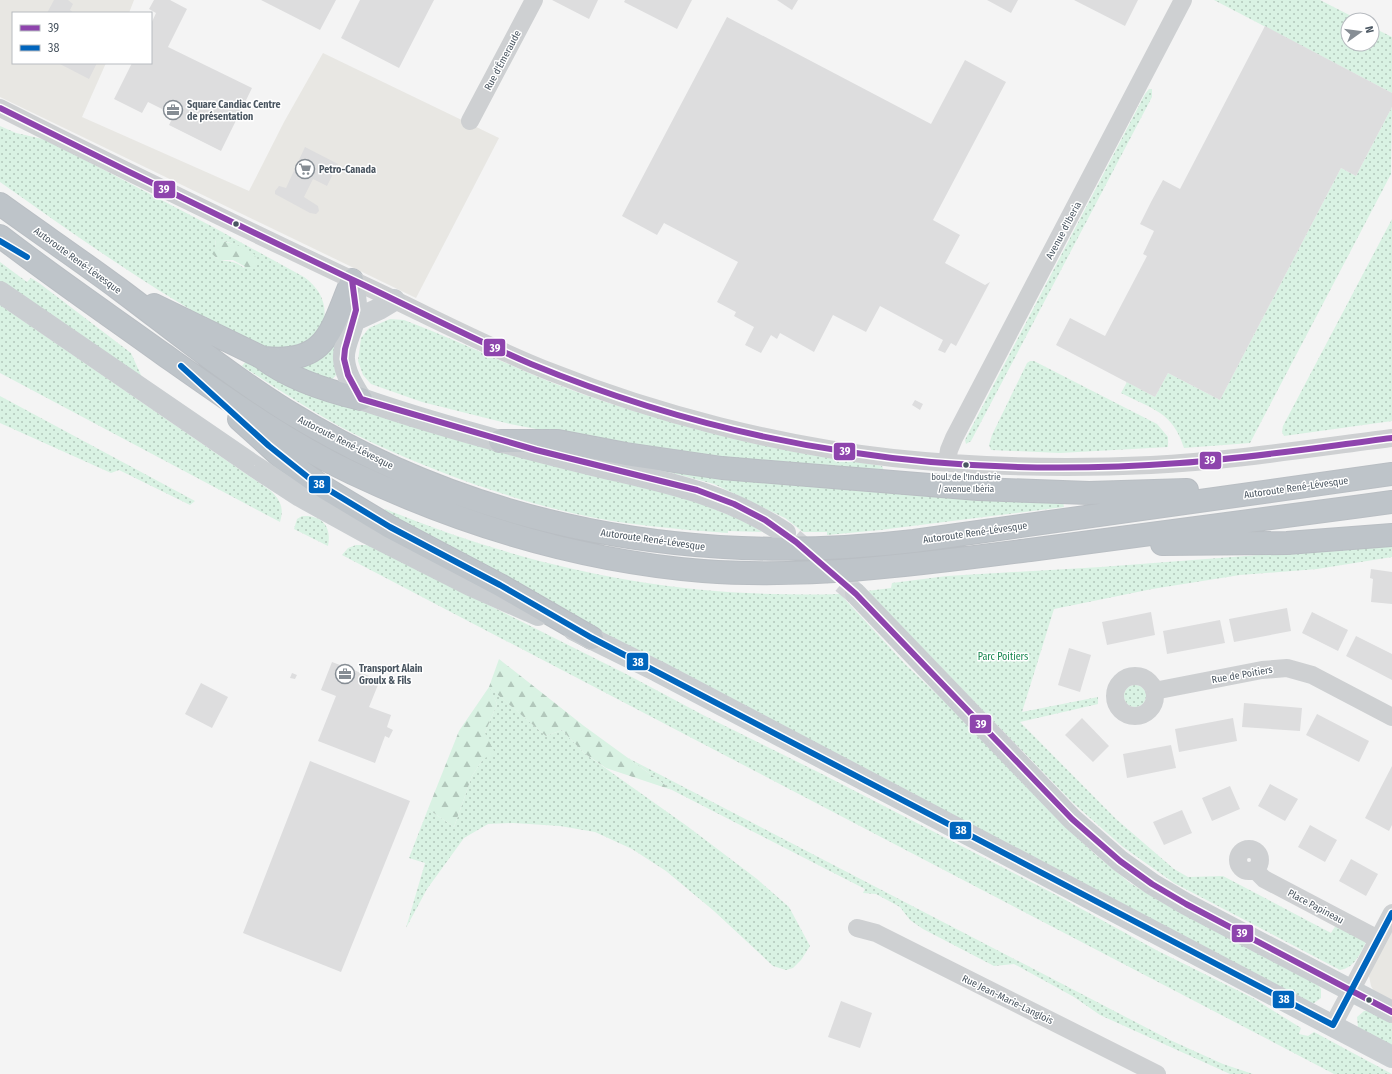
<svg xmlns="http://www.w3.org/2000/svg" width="1392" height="1074" font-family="'Fira Sans Condensed',sans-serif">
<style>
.commercial{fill:#e8e7e3}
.grass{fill:url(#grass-dots);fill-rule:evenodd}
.forest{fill:url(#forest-firs)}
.building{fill:#ddddde}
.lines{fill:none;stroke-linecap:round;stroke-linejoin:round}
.major-tunnel{stroke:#d2d4d7;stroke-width:22;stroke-dasharray:22 11;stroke-linecap:butt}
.highway-casing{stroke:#b9bec3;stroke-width:24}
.minor{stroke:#ced0d2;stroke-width:18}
.major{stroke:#caced1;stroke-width:22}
.highway{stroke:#bec4c9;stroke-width:22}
.bus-1-casing{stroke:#fff;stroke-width:9}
.bus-2-casing{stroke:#fff;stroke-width:9}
.bus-1{stroke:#8e44ad;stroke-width:6}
.bus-2{stroke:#0065bd;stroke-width:6}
.bus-dot{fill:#4a5661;stroke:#fff;stroke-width:1.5}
.labels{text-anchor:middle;stroke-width:3;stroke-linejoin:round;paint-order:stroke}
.bus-label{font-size:9px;fill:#4a5661;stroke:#fff}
.street-label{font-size:10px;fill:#4a5661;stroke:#fff}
.poi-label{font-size:10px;font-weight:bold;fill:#4a5661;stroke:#fff;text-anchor:start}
.park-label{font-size:10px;fill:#17864f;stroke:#fff}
.line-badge{stroke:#fff;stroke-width:1.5}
.badge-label{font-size:11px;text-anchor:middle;font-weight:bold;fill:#fff}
</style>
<defs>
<pattern id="grass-dots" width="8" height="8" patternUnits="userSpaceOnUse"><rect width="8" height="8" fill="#d9f2e3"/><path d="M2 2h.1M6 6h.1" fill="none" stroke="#b2c7bb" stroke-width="1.8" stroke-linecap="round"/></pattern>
<pattern id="forest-firs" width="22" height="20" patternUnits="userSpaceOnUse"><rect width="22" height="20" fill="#d9f2e3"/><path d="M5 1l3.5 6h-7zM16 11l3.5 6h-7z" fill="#b2c7bb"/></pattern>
</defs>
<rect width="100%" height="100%" fill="#f4f4f4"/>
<path class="commercial" d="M0 0H134L129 13H13V63H106L82 117 249 191 284 122 323 53 499 138 416 298 0 97Z
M1392 929V1000L1374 991 1371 986 1369 976Z"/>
<path class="grass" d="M1214 0H1320L1359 20H1348V44H1372V27L1392 37V93Z
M1149 89H1152V97L971 441 966 444 965 440 1145 94Z
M1392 107 1391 174 1250 443 1184 448C1173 412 1152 409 1121 393L1127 382 1155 397 1168 373 1220 400 1341 168 1356 176Z
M0 126 16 133 47 140 213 227 304 277C338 301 328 342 288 349 278 351 264 347 255 344 228 335 203 317 178 302 117 265 58 223 0 182ZM215 240 228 242 252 253 244 268C232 257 219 265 213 254L216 247Z
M1392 219V421L1284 436 1282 432 1283 426Z
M0 262 27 282 31 278 39 283 131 353 145 384 0 284Z
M0 305 271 491C281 501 284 508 280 522L0 373Z
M390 319 404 320C465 343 523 373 585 395 682 429 782 448 882 466L884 471 701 455 599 441 510 424 422 402 371 384 363 375 358 361 361 338 369 328Z
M332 342 336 344 337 374 330 382 296 371 298 367Z
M247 360 668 490 746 522 762 532 728 531V533C676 529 623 525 572 513 504 497 436 472 373 443 327 422 284 393 242 366Z
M1030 361H1034L1157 424 1168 437V447L1060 453 991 450 989 445 992 435 1027 363Z
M0 396 195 501 190 505 119 470 111 473 0 423Z
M623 460 1063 502 1064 507 880 530 827 535V532H803L785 518 714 484Z
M385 509C534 570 679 599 840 594L906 665 947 704 1061 822 1097 856 1130 883 1158 900 1318 985 1321 989V998L1314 1003H1309L608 636 383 513Z
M302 516C322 515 332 526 328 546L294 529 297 519Z
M356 545H366L379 550 628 675 703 715 824 775 1060 897 1158 951 1253 998 1301 1028 1299 1034 1308 1036 1314 1032 1392 1074H1334L342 555 348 548Z
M1392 545V557L1317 569 1240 575 1152 589 1054 609 1022 712 1098 697V704L1020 722 1116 819 1174 869 1188 877 1223 876 1331 933 1336 925 1367 940C1360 953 1356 967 1340 970L1174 883 1123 847 1072 802 867 591 891 588 892 583 947 576 1101 567Z
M1124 696a11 11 0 1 1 22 0a11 11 0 1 1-22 0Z
M489 687 546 736 562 730 584 753 687 826 757 879 789 907 810 946 801 960 793 968 786 970 773 966 714 911 666 871 632 849 595 832 560 826 513 823 488 824 464 838 427 889 406 928 425 863 409 858 428 809 454 827 472 776 483 759 485 733 497 704Z
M628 758 1170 1040 1223 1064 1253 1074H1230L1100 1015 1074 997 1014 964 994 966 923 929 910 920 900 907 876 894 863 893 865 889 672 790Z
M1364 1011H1369L1392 1023V1047L1358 1027 1357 1017Z"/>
<path class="forest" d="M215 239C229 243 243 245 255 255L256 264 254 268 251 270 233 260H219L210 252 216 247Z
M499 659 584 726 672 790 606 768 584 753 562 730 546 736 490 688 497 704 485 733 495 753 483 759 472 776 454 827 428 809 459 731 489 687Z"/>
<path class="building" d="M54 0H68L73 4 70 10 74 13H47Z
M154 0H170L187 9 168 47 252 88 221 151 169 125 174 115 148 102 142 113 114 99 132 63H151V24L156 13 149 9Z
M261 0H336L320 30Z
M360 0H434L399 68 341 38Z
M552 0H598L589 19Z
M625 0H692L677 29 624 2Z
M777 0H798L792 10Z
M987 0H1018L1011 13Z
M1074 0H1138L1125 26Z
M727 17 931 124 965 60 1006 82 933 220 960 235 945 263 985 285 990 282 956 346 951 343 945 353 938 350 943 340 880 306 866 332 833 315 814 352 780 333 777 339 771 335 761 353 745 345 754 327 734 316 736 312 717 302 738 262 664 223 657 235 622 216Z
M1265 26 1392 93V107L1356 176 1341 168 1220 400 1168 373 1155 397 1056 345 1070 318 1105 336 1147 256 1143 254 1154 231 1140 224 1151 202 1163 180 1180 189Z
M58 63H97L89 79Z
M305 147 338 164 327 186 313 179 304 197 318 206 319 211 316 214 310 213 275 194V191L279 186 286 188Z
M915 400 923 404 920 410 912 405Z
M1371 569 1392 572V604L1371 602 1373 579 1370 578Z
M1287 608 1291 631 1234 642 1229 619Z
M1151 612 1155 635 1107 645 1102 622Z
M1312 612 1348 630 1338 651 1302 633Z
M1220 620 1225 643 1167 654 1163 631Z
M1356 636 1392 654V680L1346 656Z
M1069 648 1091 655 1080 692 1058 685Z
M332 662 380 680 369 707 391 715 387 727 393 730 389 738 385 736 375 763 318 741 336 696 321 690Z
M292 673 297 675 295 679 290 678Z
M201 683 228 697 212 728 185 714Z
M1244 703 1302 708 1300 731 1242 727Z
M1317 714 1369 741 1359 762 1306 735Z
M1082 718 1109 746 1093 762 1065 735Z
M1233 718 1237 741 1179 752 1175 729Z
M1171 745 1176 768 1127 778 1123 754Z
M310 761 410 801 341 972 243 933Z
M1392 766V825L1389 831 1365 818Z
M1270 784 1298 799 1285 821 1258 806Z
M1230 786 1240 809 1212 821 1202 798Z
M1182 810 1192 833 1164 845 1153 822Z
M1310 825 1337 840 1325 862 1298 847Z
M1351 859 1378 874 1366 896 1339 881Z
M841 1001 872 1013 860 1048 828 1037Z"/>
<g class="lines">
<path class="major-tunnel" d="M793 539 856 594"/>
<g class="highway-casing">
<path id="highway" d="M0 204C40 233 80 260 119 289 175 331 228 374 287 411 478 529 693 567 914 541L1392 474
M0 236C53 277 109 315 163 354 224 397 285 441 352 473 462 525 581 561 703 571 813 579 921 564 1030 550 1150 535 1271 518 1392 502
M154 305 261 357C289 379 327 391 361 399
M264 358C328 365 331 329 352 280
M239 419 282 458 325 488 390 527 500 585 592 638
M500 441H558L626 454 722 468 978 489 1089 493 1187 490
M1162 544 1287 543 1392 535"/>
</g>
<path class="minor" d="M0 108C125 171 251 232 378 292 435 319 492 349 551 372 656 414 781 446 893 458 978 467 1065 469 1151 465 1231 461 1312 448 1392 438
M470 121 534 0
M947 462 949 450 954 438 1183 0
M1115 696a20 20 0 1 1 40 0a20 20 0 1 1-40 0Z
M1154 691 1262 670 1287 668 1312 675 1392 717
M1238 860a11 11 0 1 1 22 0a11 11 0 1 1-22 0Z
M1255 870 1264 879 1378 939
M857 928 876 933 1157 1074
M1333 1025 1392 913"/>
<path class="major" d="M352 280C355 294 358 307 354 320 351 334 343 345 344 359 345 374 354 387 361 399 428 422 497 441 565 458 644 479 716 487 785 533
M0 292 254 466 300 496 365 532 470 585 538 615
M355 320 379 309 394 300
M856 594 1072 819 1120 861 1152 884 1186 904 1392 1012
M574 630 657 671 1392 1057"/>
<use href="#highway" class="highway"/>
<g class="bus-1-casing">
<path id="bus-1" d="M0 108C116 166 233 223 351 279 411 307 470 338 531 364 633 406 740 436 849 452 958 469 1070 471 1180 463 1251 458 1321 447 1392 438
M352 280 356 310 345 349 344 359 348 375 361 399 536 450 697 490 734 504 765 520 796 542 856 594 1072 819 1120 861 1152 884 1186 904 1392 1012"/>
</g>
<g class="bus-2-casing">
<path id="bus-2" d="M0 241 27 257
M181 366 269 446 309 478 390 527 500 585 592 638 1333 1025 1392 913"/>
</g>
<use href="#bus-1" class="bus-1"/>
<use href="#bus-2" class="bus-2"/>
</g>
<defs>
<g id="office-ring" transform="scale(1)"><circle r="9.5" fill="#fff" stroke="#868d94" stroke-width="1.5"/><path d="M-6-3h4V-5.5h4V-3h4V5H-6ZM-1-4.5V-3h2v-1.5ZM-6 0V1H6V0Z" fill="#868d94"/></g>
<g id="supermarket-ring" transform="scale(1)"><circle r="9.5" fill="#fff" stroke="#868d94" stroke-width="1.5"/><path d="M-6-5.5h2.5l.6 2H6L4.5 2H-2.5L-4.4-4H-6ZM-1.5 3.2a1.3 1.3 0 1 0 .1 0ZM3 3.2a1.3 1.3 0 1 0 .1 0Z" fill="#868d94"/></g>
</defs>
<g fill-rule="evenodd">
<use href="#office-ring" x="173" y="110"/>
<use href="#supermarket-ring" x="305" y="169"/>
<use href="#office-ring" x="345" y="674"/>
</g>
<g class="bus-dot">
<circle cx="236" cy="224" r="3.5"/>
<circle cx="966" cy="465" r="3.5"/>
<circle cx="1369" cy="1000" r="3.5"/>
</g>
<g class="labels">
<g class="bus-label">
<text x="966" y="480">boul. de l'Industrie<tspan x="966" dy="12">/ avenue Ibéria</tspan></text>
</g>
<g class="street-label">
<text transform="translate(502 60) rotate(-62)" y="4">Rue d'Émeraude</text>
<text transform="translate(1063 230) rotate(-62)" y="4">Avenue d'Iberia</text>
<text transform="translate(78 260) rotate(36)" y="4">Autoroute René-Lévesque</text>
<text transform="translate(346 442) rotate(27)" y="4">Autoroute René-Lévesque</text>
<text transform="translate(1296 487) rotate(-8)" y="4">Autoroute René-Lévesque</text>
<text transform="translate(975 532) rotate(-8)" y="4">Autoroute René-Lévesque</text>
<text transform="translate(653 539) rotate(8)" y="4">Autoroute René-Lévesque</text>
<text transform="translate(1242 674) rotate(-10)" y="4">Rue de Poitiers</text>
<text transform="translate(1316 906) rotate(28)" y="4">Place Papineau</text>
<text transform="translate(1008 999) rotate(26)" y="4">Rue Jean-Marie-Langlois</text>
</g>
<g class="poi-label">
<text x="187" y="108">Square Candiac Centre<tspan x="187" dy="12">de présentation</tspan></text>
<text x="319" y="173">Petro-Canada</text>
<text x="359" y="672">Transport Alain<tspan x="359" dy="12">Groulx &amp; Fils</tspan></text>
</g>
<g class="park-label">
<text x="1003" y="660">Parc Poitiers</text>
</g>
</g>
<g class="line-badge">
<rect x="153" y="180" width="23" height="19" rx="4" fill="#8e44ad"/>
<rect x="483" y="338" width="23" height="19" rx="4" fill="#8e44ad"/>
<rect x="833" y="442" width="23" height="19" rx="4" fill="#8e44ad"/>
<rect x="1199" y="451" width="23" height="19" rx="4" fill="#8e44ad"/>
<rect x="308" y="475" width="23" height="19" rx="4" fill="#0065bd"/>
<rect x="626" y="652" width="23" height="19" rx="4" fill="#0065bd"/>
<rect x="969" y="714" width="23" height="20" rx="4" fill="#8e44ad"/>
<rect x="949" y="821" width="23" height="19" rx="4" fill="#0065bd"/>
<rect x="1231" y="924" width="23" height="19" rx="4" fill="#8e44ad"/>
<rect x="1272" y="990" width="23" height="19" rx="4" fill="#0065bd"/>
</g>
<g class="badge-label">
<text x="164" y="193">39</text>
<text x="495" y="352">39</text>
<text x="845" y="455">39</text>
<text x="1210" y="464">39</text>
<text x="319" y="488">38</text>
<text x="638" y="666">38</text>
<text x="981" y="728">39</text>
<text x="961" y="834">38</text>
<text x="1242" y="937">39</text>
<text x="1284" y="1003">38</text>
</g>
<rect x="12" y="12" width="140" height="52" fill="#ffffff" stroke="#b7bbc0"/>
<rect x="20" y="25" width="20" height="6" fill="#8e44ad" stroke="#b7bbc0"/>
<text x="48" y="32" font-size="12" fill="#4a5661">39</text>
<rect x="20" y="45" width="20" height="6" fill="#0065bd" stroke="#b7bbc0"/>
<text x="48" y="52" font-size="12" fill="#4a5661">38</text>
<g transform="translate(1360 32) rotate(76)"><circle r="19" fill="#ffffff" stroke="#b7bbc0"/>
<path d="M0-3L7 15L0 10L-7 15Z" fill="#868d94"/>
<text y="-6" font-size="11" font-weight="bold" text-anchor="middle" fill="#4a5661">N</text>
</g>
</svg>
